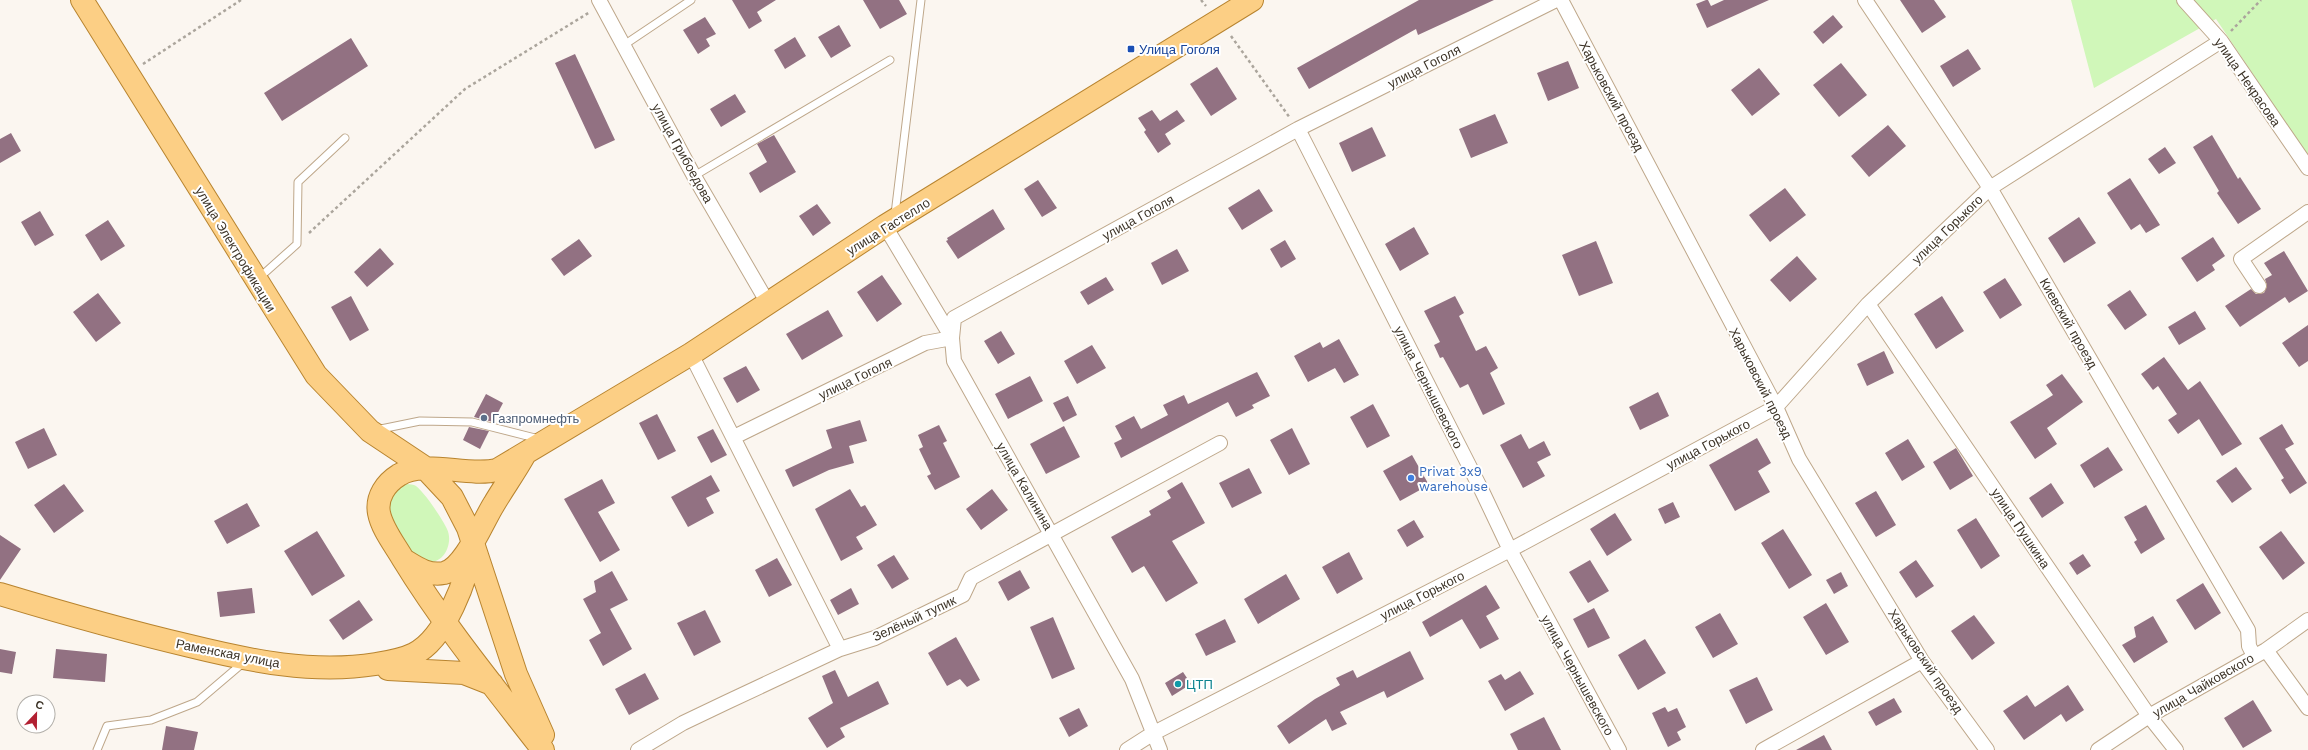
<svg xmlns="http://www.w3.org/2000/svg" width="2308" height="750" font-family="'Work Sans',sans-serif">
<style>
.green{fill:#d0f7b9}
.building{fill:#927182}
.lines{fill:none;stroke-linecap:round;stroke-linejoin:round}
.lane-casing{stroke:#bea78a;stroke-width:9}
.street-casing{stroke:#bea78a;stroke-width:16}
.primary-casing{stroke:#b8842f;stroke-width:24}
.path{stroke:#aba59c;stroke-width:2.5;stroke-dasharray:3 3;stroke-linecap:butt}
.lane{stroke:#fff;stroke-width:7}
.street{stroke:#fff;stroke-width:14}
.primary{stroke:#fccf85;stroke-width:22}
.transit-dot{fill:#1a4fb4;stroke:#fff;stroke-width:1.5}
.service-dot{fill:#5c6f8a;stroke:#fff;stroke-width:1.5}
.shop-dot{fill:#3f7fe0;stroke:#fff;stroke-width:1.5}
.culture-dot{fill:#0f9aa8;stroke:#fff;stroke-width:1.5}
.labels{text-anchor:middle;stroke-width:4;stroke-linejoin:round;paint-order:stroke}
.transit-label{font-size:13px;fill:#164399;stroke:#fff;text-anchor:start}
.street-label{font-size:13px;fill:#3d3428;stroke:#fff}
.service-label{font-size:13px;fill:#4e5e75;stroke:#fff;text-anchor:start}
.shop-label{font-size:13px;fill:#366cbe;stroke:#fff;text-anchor:start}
.culture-label{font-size:13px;fill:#0d838f;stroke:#fff;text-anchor:start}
</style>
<rect width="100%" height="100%" fill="#fbf6f0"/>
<path class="green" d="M2071 0H2308V156L2216 19 2094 88Z
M405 484C407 484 411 484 414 485 422 488 443 520 447 529 453 541 446 561 431 562 424 562 416 561 411 555 401 544 393 527 385 514L390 492Z"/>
<path class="building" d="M732 0H776L757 12 762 21 749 29Z
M863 0H899L907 14 880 29Z
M1419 0H1494L1418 35 1416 29 1309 89 1297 68Z
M1706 0H1708L1711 6 1724 0H1769L1707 28 1696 4Z
M1900 0H1934L1946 17 1922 33Z
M1833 15 1843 27 1823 44 1813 32Z
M705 17 716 34 706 39 710 46 698 54 683 30Z
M839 25 851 46 831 58 818 37Z
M795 37 806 56 785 69 774 50Z
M351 38 368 66 282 121 264 93Z
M1968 49 1981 69 1953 87 1940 66Z
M575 54 615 140 595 149 555 63Z
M1568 61 1579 88 1548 101 1537 73Z
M1841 63 1867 95 1839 117 1813 85Z
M1217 67 1237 99 1211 116 1190 84Z
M1759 68 1780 94 1752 116 1731 90Z
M735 94 746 112 721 127 710 109Z
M1152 110 1160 121 1177 110 1185 121 1165 134 1171 144 1158 153 1144 132 1146 130 1138 118Z
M1495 114 1508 143 1471 158 1459 129Z
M1888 125 1906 146 1869 177 1851 156Z
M1372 127 1386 156 1352 172 1339 143Z
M11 133 21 151 0 163V139Z
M774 135 796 172 760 193 749 173 767 162 757 144Z
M2212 135 2238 179 2240 177 2261 209 2238 224 2217 193 2219 191 2193 147Z
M2165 147 2176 163 2159 174 2148 159Z
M2130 178 2160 225 2146 233 2140 224 2131 230 2107 193Z
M1038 180 1057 208 1042 217 1024 189Z
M1785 188 1806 215 1770 242 1749 215Z
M1259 189 1273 211 1242 230 1228 208Z
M817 204 831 223 813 236 799 216Z
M993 209 1005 229 958 259 946 241 948 240 947 238Z
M40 211 54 235 35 246 21 222Z
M2079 217 2096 243 2064 263 2048 238Z
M108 220 125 246 101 261 85 235Z
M1414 227 1429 254 1400 271 1385 244Z
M2213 237 2225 256 2212 265 2215 270 2197 282 2181 258Z
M579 239 592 256 564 276 551 259Z
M1285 240 1296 259 1281 268 1270 249Z
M1596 241 1613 283 1579 296 1562 255Z
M380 248 394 264 367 287 354 272Z
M1177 249 1189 271 1162 285 1151 263Z
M2284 251 2308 291 2289 303 2285 297 2240 327 2225 306 2251 289 2256 294 2264 293 2267 286 2265 279 2272 275 2264 263Z
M1797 256 1817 279 1790 302 1770 280Z
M882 275 902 304 877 322 857 292Z
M1106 277 1114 290 1088 305 1080 292Z
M2005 278 2022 305 2000 319 1983 292Z
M2130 290 2147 315 2125 330 2107 305Z
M98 293 121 323 96 342 73 312Z
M351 296 369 330 350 341 331 307Z
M1455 296 1464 313 1459 316 1476 351 1486 346 1498 368 1490 373 1505 404 1483 415 1468 384 1460 388 1443 357 1440 358 1434 345 1440 342 1424 311Z
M1942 296 1964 331 1936 349 1914 314Z
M828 310 843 336 802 360 786 334Z
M2195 311 2206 329 2179 345 2168 327Z
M2308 325V361L2299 367 2282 343Z
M1001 331 1015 354 998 364 984 341Z
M1339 339 1359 375 1344 383 1335 368 1308 382 1294 356 1320 342 1323 348Z
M1092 345 1106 368 1077 384 1064 361Z
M1884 351 1894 373 1867 386 1857 364Z
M2164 357 2188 390 2200 381 2242 444 2222 456 2199 419 2178 434 2168 420 2177 414 2158 386 2153 390 2141 374Z
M746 366 760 390 737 403 723 378Z
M1257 372 1270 396 1252 405 1254 408 1236 417 1228 402 1121 458 1114 443 1122 439 1115 426 1134 416 1141 429 1168 415 1163 405 1184 395 1188 404Z
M2062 374 2083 402 2047 428 2057 444 2035 459 2010 422 2053 395 2046 385Z
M1030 376 1043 401 1008 419 995 394Z
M1658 392 1669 416 1640 430 1629 407Z
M486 394 503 403 493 422 474 417Z
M1068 396 1077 415 1063 422 1053 403Z
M1373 404 1390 436 1367 448 1350 417Z
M657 414 676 451 658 460 639 423Z
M860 420 867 441 849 446 854 463 829 470 793 487 785 470 832 448 826 430Z
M2282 424 2294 444 2285 449 2307 483 2290 494 2281 480 2284 478 2259 438Z
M939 425 947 441 943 443 960 477 935 490 927 476 931 474 919 449 923 447 918 435Z
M1064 426 1080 457 1046 474 1030 444Z
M469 427 489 431 480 449 463 440Z
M44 428 57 455 28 469 15 442Z
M1292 428 1310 464 1289 475 1270 440Z
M713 429 727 455 711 463 697 437Z
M1521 434 1529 449 1544 441 1551 455 1537 462 1545 476 1523 488 1500 445Z
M1757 438 1771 463 1758 471 1770 492 1735 511 1709 465Z
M1908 439 1925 467 1902 481 1885 453Z
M2108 447 2123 470 2094 488 2080 465Z
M1956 448 1973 476 1950 490 1933 462Z
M1412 455 1429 485 1400 501 1383 471Z
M2236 467 2252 489 2232 503 2216 481Z
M1249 468 1262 493 1232 508 1219 483Z
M711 475 720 491 706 498 714 513 688 527 671 497Z
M602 479 615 503 598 512 620 550 600 562 564 499Z
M1182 482 1205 523 1172 541 1198 583 1166 602 1144 566 1132 573 1111 537 1151 515 1149 511 1171 498 1167 491Z
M2051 483 2064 503 2042 518 2029 498Z
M64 484 84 511 54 533 34 505Z
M850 489 861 507 865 505 877 525 856 537 863 549 841 561 815 509Z
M992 489 1008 510 981 530 966 509Z
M1876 491 1896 525 1876 537 1855 503Z
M1673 502 1680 517 1665 524 1658 509Z
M247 503 260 526 227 544 214 521Z
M2146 505 2165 539 2141 554 2134 542 2137 540 2124 517Z
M1615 513 1632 540 1607 556 1590 529Z
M1976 518 2000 556 1981 569 1957 530Z
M1414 520 1424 537 1407 547 1397 530Z
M1783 529 1812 575 1789 589 1761 543Z
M317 531 345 576 312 596 284 551Z
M2281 531 2305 563 2283 580 2259 547Z
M0 535 21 549 0 580Z
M1349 552 1363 579 1337 594 1322 567Z
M2083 554 2091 566 2077 575 2069 563Z
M894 555 909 579 892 589 877 565Z
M777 558 792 585 769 597 755 570Z
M1590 560 1609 591 1588 603 1569 572Z
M1916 560 1934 586 1916 598 1899 572Z
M1020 570 1030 588 1008 601 998 582Z
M612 571 628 600 610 609 632 649 603 666 589 640 601 633 583 599 596 592 594 581Z
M1841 572 1848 586 1834 594 1826 580Z
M1286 574 1300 599 1258 624 1244 599Z
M2203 583 2221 613 2195 630 2176 600Z
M1486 585 1500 608 1486 616 1499 639 1480 649 1462 619 1430 637 1422 622Z
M252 588 255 613 220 617 217 592Z
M851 588 859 604 838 615 830 600Z
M359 600 373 620 343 640 329 620Z
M1826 603 1849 642 1826 655 1803 617Z
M1594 608 1610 638 1588 648 1573 619Z
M705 610 721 642 694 656 677 623Z
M1720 613 1738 644 1713 658 1695 627Z
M1974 615 1995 643 1972 660 1951 631Z
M2153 616 2168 642 2134 663 2122 645 2136 637 2134 627Z
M1053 617 1075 669 1052 679 1030 627Z
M1225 619 1236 642 1206 656 1195 634Z
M956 637 980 680 967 687 960 679 947 686 928 653Z
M1645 639 1666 673 1638 690 1618 655Z
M0 649 16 652 12 674 0 672Z
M56 649 107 654 105 682 53 678Z
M1410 651 1424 679 1387 698 1384 691 1340 712 1347 724 1332 731 1326 719 1289 744 1277 726 1315 699 1340 685 1336 678 1353 670 1357 678Z
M835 670 848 697 878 681 889 704 840 728 845 737 827 748 808 718 833 703 822 676Z
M1520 671 1534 694 1505 711 1488 681 1501 674 1505 680Z
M1183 672 1191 684 1172 696 1165 683Z
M645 673 659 699 629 715 615 689Z
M1757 677 1773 710 1746 724 1729 690Z
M2068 685 2084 710 2066 722 2061 714 2024 740 2003 711 2027 695 2035 707Z
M1894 698 1902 712 1876 726 1868 712Z
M2253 700 2272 731 2243 748 2224 718Z
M1665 707 1668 712 1677 708 1686 727 1677 732 1681 740 1668 747 1652 713Z
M1079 708 1088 726 1069 737 1059 718Z
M1544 717 1561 750H1518L1510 734Z
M166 726 198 732 194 750H162Z
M1824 735 1832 750H1796Z"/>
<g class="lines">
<g class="lane-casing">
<path id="lane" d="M624 45 691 0
M694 176 890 60
M895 214 921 0
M259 278 297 244 298 182 345 138
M376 430 420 421 472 422 539 439
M97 750 107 726 151 720 197 702 244 662"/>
</g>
<g class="street-casing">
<path id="street" d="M599 0 694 176 769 305
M1561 0 1776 407 1799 459 1922 661 1987 750
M1865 0 1990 188 2248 630 2249 646 2254 656
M2184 0 2221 41 2308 168
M1298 129 1482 491 1510 550 1619 750
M885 226 952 338 954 361 1132 679 1160 750
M2259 286 2241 259 2308 212
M1868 304 2149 716 2176 750
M691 354 840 649
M734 437 925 343 952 338 954 318 1298 129 1556 0
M2266 650 2308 708
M638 750 683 723 727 702 840 649 875 638 963 595 971 578 1220 443
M1127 750 1152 734 1510 550 1776 407 1868 304 1990 188 2221 41
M1763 750 1922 661
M2098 750 2149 716 2266 650 2308 620"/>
</g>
<g class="primary-casing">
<path id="primary" d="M82 0 316 375 370 431 424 467 452 497 468 528 516 674 543 735
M404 560C417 568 428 576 444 573 465 568 483 521 494 504 504 487 515 472 525 454
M0 594C63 613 126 631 190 646 251 661 313 674 376 664 388 662 402 660 414 654 445 639 468 578 472 545
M388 669 464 673 492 684
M543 750C495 688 444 626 403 559 395 545 382 529 379 513 376 497 386 483 399 475 423 459 467 477 497 470L691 354 885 226 1252 0"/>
</g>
<path class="path" d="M1201 0 1206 6
M2231 31 2261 0
M1231 36 1290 118
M143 64 241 0
M309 233 465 89 590 12"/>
<use href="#lane" class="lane"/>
<use href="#street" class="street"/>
<use href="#primary" class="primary"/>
</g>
<rect class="transit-dot" x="1127" y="45" width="8" height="8" rx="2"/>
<circle class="service-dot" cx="484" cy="418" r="4"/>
<circle class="shop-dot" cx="1411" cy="478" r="4"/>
<circle class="culture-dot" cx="1178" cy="684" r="4"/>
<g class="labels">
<g class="transit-label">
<text x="1139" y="54">Улица Гоголя</text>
</g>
<g class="street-label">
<text transform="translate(1424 66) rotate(-27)" y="5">улица Гоголя</text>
<text transform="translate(2248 82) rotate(55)" y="5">улица Некрасова</text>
<text transform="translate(1612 96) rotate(62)" y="5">Харьковский проезд</text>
<text transform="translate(683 153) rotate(61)" y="5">улица Грибоедова</text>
<text transform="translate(1138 217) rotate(-29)" y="5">улица Гоголя</text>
<text transform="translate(888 226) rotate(-32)" y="5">улица Гастелло</text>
<text transform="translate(1947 229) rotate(-44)" y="5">улица Горького</text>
<text transform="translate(236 249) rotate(59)" y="5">улица Электрофикации</text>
<text transform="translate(2069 323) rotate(60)" y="5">Киевский проезд</text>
<text transform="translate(855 378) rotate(-26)" y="5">улица Гоголя</text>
<text transform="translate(1761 383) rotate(63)" y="5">Харьковский проезд</text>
<text transform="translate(1429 387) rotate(63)" y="5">улица Чернышевского</text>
<text transform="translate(1708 444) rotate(-28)" y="5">улица Горького</text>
<text transform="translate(1025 486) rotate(60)" y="5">улица Калинина</text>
<text transform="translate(2021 528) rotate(56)" y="5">улица Пушкина</text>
<text transform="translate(1422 595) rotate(-27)" y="5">улица Горького</text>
<text transform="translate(914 618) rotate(-25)" y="5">Зелёный тупик</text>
<text transform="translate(228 653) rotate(11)" y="5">Раменская улица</text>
<text transform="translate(1926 661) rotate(56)" y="5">Харьковский проезд</text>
<text transform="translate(1578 675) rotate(61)" y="5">улица Чернышевского</text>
<text transform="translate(2203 685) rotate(-30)" y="5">улица Чайковского</text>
</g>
<g class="service-label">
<text x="492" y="423">Газпромнефть</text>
</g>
<g class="shop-label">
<text x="1419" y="476">Privat 3x9<tspan x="1419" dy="15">warehouse</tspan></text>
</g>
<g class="culture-label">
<text x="1186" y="689">ЦТП</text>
</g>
</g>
<g transform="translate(36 714) rotate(22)"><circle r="19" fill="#ffffff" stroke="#b1aea9"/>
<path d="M0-3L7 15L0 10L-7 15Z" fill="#b22032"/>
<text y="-6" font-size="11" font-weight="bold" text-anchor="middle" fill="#3d3428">С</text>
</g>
</svg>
